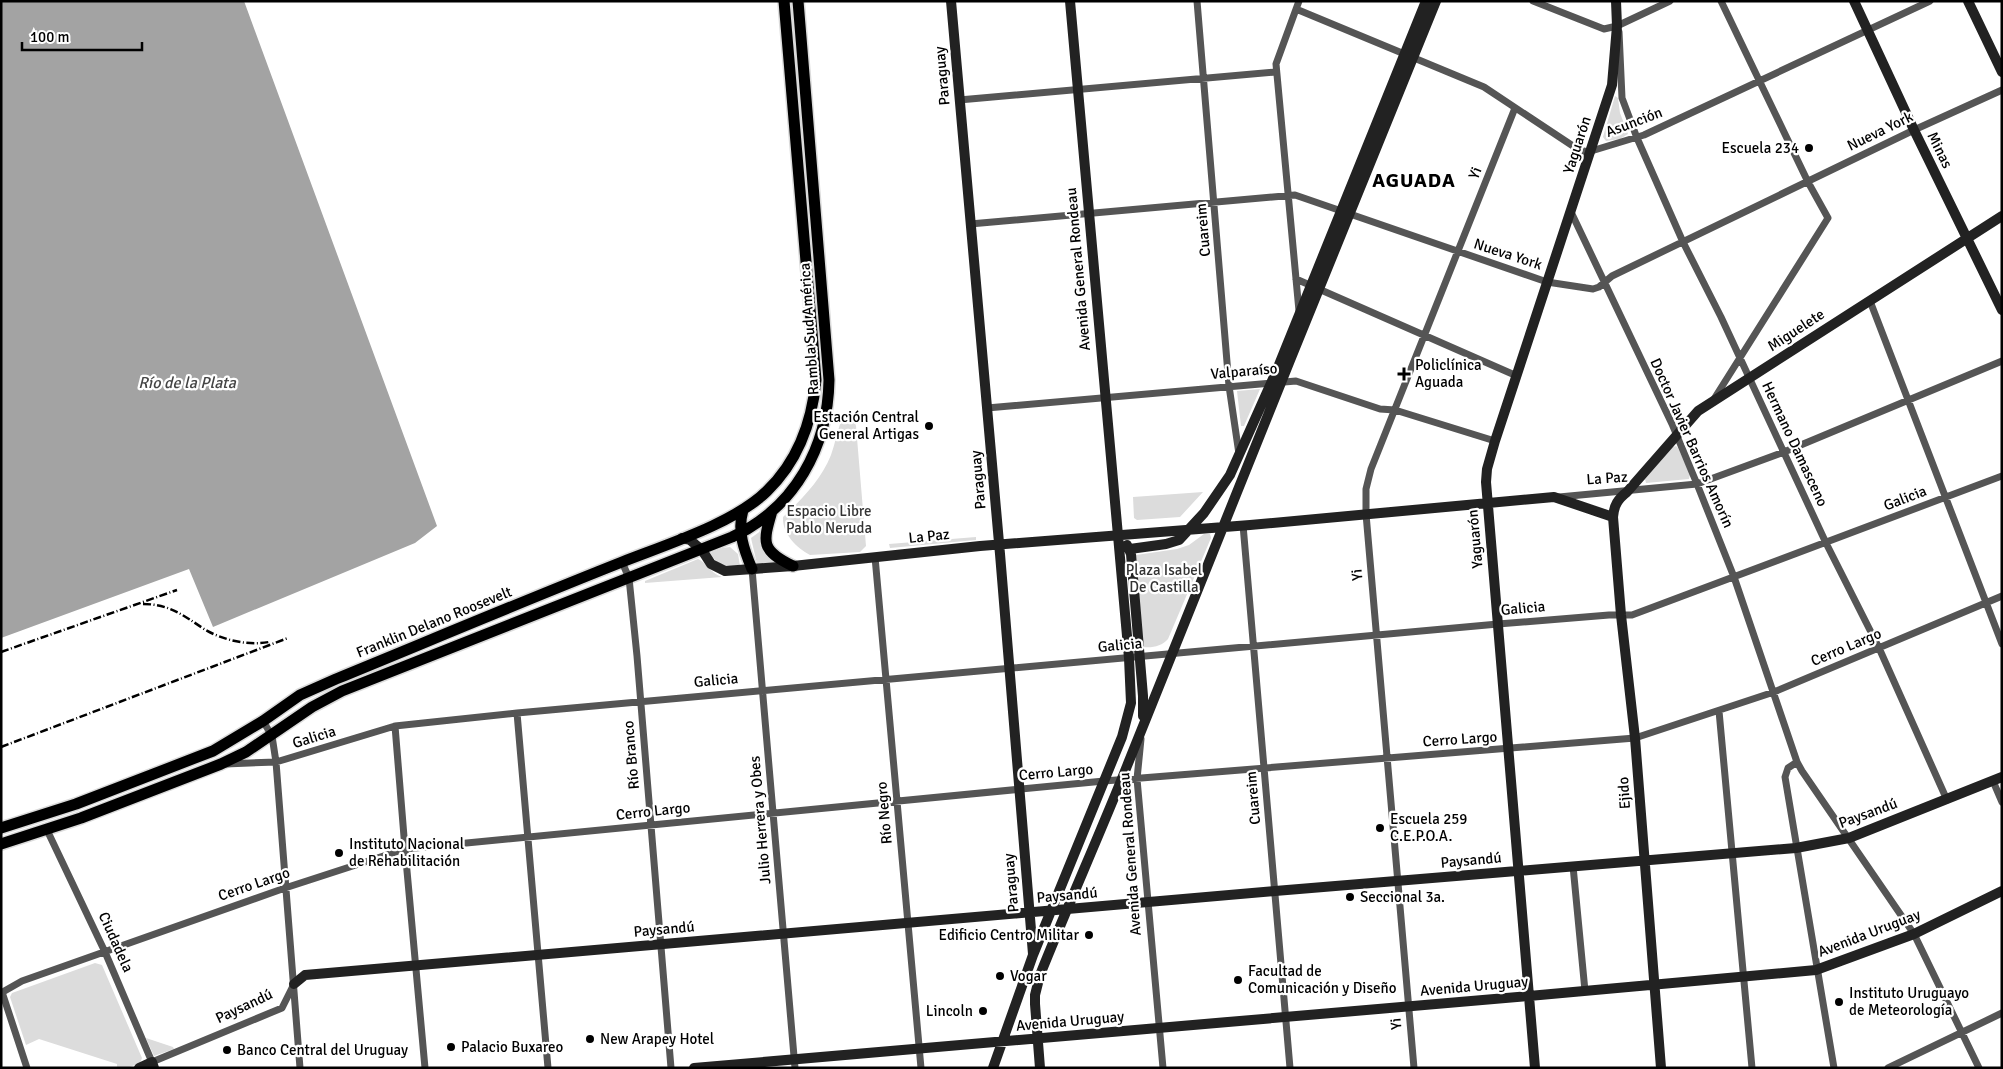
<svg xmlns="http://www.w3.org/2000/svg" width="2003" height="1069" font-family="Signika,sans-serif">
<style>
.green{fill:#dcdcdc}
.water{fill:#a3a3a3}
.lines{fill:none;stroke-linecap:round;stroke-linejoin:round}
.primary-casing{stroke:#dbdbdb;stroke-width:14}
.street{stroke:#555;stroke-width:7}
.secondary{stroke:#222;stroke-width:10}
.primary{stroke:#000;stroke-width:11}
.rail{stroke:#000;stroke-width:2.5;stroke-dasharray:8 2.5 1 2.5;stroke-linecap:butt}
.poi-dot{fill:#000;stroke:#fff;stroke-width:2}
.labels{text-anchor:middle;stroke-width:4.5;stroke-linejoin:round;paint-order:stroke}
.street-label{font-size:15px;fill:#000;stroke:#fff}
.poi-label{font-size:15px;fill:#000;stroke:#fff;text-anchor:start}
.park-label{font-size:15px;fill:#333;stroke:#fff}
.water-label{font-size:16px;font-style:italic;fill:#444;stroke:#fff}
.district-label{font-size:20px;font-weight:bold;letter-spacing:1px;fill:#000;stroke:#fff}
</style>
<rect width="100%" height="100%" fill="#fff"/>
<path class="green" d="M1615 96 1618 98 1620 113 1628 134 1620 139 1606 141 1603 137Z
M1260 389 1244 426H1241L1237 391Z
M846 418 854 420 856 426 866 546 860 552 810 555C796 548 782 533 783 517 802 499 821 480 831 455 835 444 837 432 841 421Z
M1676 446 1678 448 1690 474 1689 479 1646 483 1645 479 1673 447Z
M1203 492 1180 517 1137 520 1134 518 1133 497Z
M762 530C759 546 765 554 777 563L757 564 751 538Z
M1204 534H1210L1211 538 1168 639C1162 646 1153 648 1143 647L1136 555 1177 549 1189 545Z
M976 537V540L890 548 889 544Z
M730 547 738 554 740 566C726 567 717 565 710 553L722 548Z
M698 559C706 562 710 573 722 577L645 583V581Z
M95 963 102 965 142 1058 140 1063 127 1068H117V1064L39 1039 26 1045 10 997 12 993Z
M146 1038 173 1047 174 1049 154 1056Z"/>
<path class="water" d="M1 1H244L437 526 415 543 213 627 189 569 1 638Z"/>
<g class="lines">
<g class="primary-casing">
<path id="primary" d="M743 510C737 531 744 550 752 569
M772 511C763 542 760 550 793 566
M1 828 76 804 213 751 263 721 300 695 336 679C431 640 526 600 622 562 665 545 735 523 767 491 798 461 812 423 816 380L784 1
M1 844 81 818 221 764 246 752 312 707 342 691 732 537C795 508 828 447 829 380L798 1"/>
</g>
<path class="street" d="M1197 1 1229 386 1239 454
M1299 1 1276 64 1299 311
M1533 1 1604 29 1617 26 1670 1
M1296 9 1484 87 1579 150 1588 152 1644 135 1930 1
M1619 32 1622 98 1637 138 1683 242 1721 317 1826 543 1879 648 1947 800
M959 100 1276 72
M1571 212 1672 424 1697 484 1734 577 1797 762 1802 771 1914 934 1979 1068
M970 224 1295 195 1547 282 1593 289 1599 287 1612 276 1914 130 2002 90
M1296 279 1517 376
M1870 301 2002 644
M1714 399 1828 218 1808 182 1721 1
M987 408 1296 381 1380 409 1395 410 1495 441
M1559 497 1697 484 1784 452 2002 361
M1243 525 1290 1068
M875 557 921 1068
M622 562 629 578 637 656 671 1068
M752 569 795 1068
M1719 711 1752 1068
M517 713 548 1068
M263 721 272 736 276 762 300 1068
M395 726 405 849 425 1068
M1141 739 1137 779 1163 1068
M1797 762 1788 768 1785 777 1834 1068
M225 764 276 762 395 726 517 713 1498 624 1609 615H1632L2002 476
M1993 781 2002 802
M47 830 105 952 152 1062 282 1008 294 984
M1573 866 1585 991
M2 992 27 1068
M1 993 22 981 285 888 405 849 1104 781 1635 738 1774 692 2002 596
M1414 1068 1366 514V489L1371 469 1515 108
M1888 1068 2002 1013"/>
<path class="secondary" d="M951 1 1000 554 1033 954
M1854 1 1914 130 2002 310
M1968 1 2002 72
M682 538 690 540 702 550 711 564 725 571 793 566 980 546 1250 525 1554 497 1613 517
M1127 545 1131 554 1143 696V716
M1130 549 1166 544 1179 540 1204 513 1230 475 1276 372 1426 1
M294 984 305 975 1275 891 1796 848 1849 838 2002 777
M139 1068 152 1062 154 1068
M694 1068 1529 996 1816 970 1914 934 2002 891
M993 1068 1033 955 1122 737 1131 703 1129 658 1070 1
M1040 1068 1035 1004V995L1040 975C1068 905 1099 836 1127 766 1229 510 1332 256 1436 1
M1535 1068 1486 482 1487 469 1495 441 1612 85 1617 26 1616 1
M1661 1068 1635 738 1621 615 1613 517C1614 505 1618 499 1627 492L1698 411 2002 216"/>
<use href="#primary" class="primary"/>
<path class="rail" d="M143 604C169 604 183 615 204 629 222 640 248 646 269 642
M1 652 177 590
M1 747 288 638"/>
</g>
<g class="poi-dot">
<circle cx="1809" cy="148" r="5"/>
<path d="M1401.5 366.5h5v5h5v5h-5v5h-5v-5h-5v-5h5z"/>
<circle cx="929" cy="426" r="5"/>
<circle cx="1380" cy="828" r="5"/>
<circle cx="339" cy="853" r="5"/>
<circle cx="1350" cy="897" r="5"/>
<circle cx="1089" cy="935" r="5"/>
<circle cx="1000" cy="976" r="5"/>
<circle cx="1238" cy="980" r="5"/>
<circle cx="1839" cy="1002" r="5"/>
<circle cx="983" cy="1011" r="5"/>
<circle cx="590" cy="1039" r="5"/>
<circle cx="451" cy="1047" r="5"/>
<circle cx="227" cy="1050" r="5"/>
</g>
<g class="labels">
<g class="street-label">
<text transform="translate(942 76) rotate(-95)" y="5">Paraguay</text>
<text transform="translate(1634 122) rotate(-21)" y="5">Asunción</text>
<text transform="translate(1880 131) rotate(-26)" y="5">Nueva York</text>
<text transform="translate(1577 145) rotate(-72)" y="5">Yaguarón</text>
<text transform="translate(1940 150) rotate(64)" y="5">Minas</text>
<text transform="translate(1475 173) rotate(-68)" y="5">Yi</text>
<text transform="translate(1203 230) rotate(-95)" y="5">Cuareim</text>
<text transform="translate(1508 254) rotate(18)" y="5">Nueva York</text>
<text transform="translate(1078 269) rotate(-95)" y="5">Avenida General Rondeau</text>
<text transform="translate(809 329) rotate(-94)" y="5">Rambla Sud América</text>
<text transform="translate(1796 330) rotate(-33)" y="5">Miguelete</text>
<text transform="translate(1244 371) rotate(-5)" y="5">Valparaíso</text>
<text transform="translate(1692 443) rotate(66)" y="5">Doctor Javier Barrios Amorín</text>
<text transform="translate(1795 444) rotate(65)" y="5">Hermano Damasceno</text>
<text transform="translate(1607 478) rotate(-4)" y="5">La Paz</text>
<text transform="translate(978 480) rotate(-95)" y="5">Paraguay</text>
<text transform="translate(1905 498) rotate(-21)" y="5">Galicia</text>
<text transform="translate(929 536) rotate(-6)" y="5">La Paz</text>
<text transform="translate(1475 539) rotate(-95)" y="5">Yaguarón</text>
<text transform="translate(1357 575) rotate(-95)" y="5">Yi</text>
<text transform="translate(1523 608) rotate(-5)" y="5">Galicia</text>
<text transform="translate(434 622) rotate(-22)" y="5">Franklin Delano Roosevelt</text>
<text transform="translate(1120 645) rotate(-5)" y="5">Galicia</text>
<text transform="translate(1846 647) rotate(-23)" y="5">Cerro Largo</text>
<text transform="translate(716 680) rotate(-5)" y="5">Galicia</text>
<text transform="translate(314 737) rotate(-17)" y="5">Galicia</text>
<text transform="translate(1460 739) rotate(-4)" y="5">Cerro Largo</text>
<text transform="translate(631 755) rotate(-95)" y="5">Río Branco</text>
<text transform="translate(1056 772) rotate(-5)" y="5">Cerro Largo</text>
<text transform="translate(1624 793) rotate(-94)" y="5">Ejido</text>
<text transform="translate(1253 798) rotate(-95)" y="5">Cuareim</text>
<text transform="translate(653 811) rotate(-6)" y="5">Cerro Largo</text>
<text transform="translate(884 813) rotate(-95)" y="5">Río Negro</text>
<text transform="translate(1868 813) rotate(-20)" y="5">Paysandú</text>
<text transform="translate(760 820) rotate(-95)" y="5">Julio Herrera y Obes</text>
<text transform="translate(1130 854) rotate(-94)" y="5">Avenida General Rondeau</text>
<text transform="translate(1471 860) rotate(-5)" y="5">Paysandú</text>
<text transform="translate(1011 883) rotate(-95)" y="5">Paraguay</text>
<text transform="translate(254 884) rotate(-19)" y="5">Cerro Largo</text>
<text transform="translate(1067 895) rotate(-5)" y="5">Paysandú</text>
<text transform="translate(664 929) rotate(-5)" y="5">Paysandú</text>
<text transform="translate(1869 933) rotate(-21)" y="5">Avenida Uruguay</text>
<text transform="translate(116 942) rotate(66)" y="5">Ciudadela</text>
<text transform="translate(1474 986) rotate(-5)" y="5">Avenida Uruguay</text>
<text transform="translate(244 1006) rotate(-25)" y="5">Paysandú</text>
<text transform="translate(1070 1021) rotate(-5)" y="5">Avenida Uruguay</text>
<text transform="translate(1396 1024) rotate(-95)" y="5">Yi</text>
</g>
<g class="poi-label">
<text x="1799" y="153" text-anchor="end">Escuela 234</text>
<text x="1415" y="370">Policlínica<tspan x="1415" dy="17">Aguada</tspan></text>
<text x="919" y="422" text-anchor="end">Estación Central<tspan x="919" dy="17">General Artigas</tspan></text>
<text x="1390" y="824">Escuela 259<tspan x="1390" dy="17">C.E.P.O.A.</tspan></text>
<text x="349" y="849">Instituto Nacional<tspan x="349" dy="17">de Rehabilitación</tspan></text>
<text x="1360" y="902">Seccional 3a.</text>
<text x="1079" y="940" text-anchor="end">Edificio Centro Militar</text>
<text x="1248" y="976">Facultad de<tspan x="1248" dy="17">Comunicación y Diseño</tspan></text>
<text x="1010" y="981">Vogar</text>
<text x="1849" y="998">Instituto Uruguayo<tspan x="1849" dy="17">de Meteorología</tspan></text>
<text x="973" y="1016" text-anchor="end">Lincoln</text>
<text x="600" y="1044">New Arapey Hotel</text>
<text x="461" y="1052">Palacio Buxareo</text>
<text x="237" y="1055">Banco Central del Uruguay</text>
</g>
<g class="park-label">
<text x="829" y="516">Espacio Libre<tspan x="829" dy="17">Pablo Neruda</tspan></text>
<text x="1164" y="575">Plaza Isabel<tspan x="1164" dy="17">De Castilla</tspan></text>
</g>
<g class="water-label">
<text x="187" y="388">Río de la Plata</text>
</g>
<g class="district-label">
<text x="1414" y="187">AGUADA</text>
</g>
</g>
<rect width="2003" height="1069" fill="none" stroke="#000000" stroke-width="5"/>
<path d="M22 42v8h120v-8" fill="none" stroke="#000000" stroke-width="2.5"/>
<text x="30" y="42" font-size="15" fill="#000000" stroke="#ffffff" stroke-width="4" paint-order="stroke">100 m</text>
</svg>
